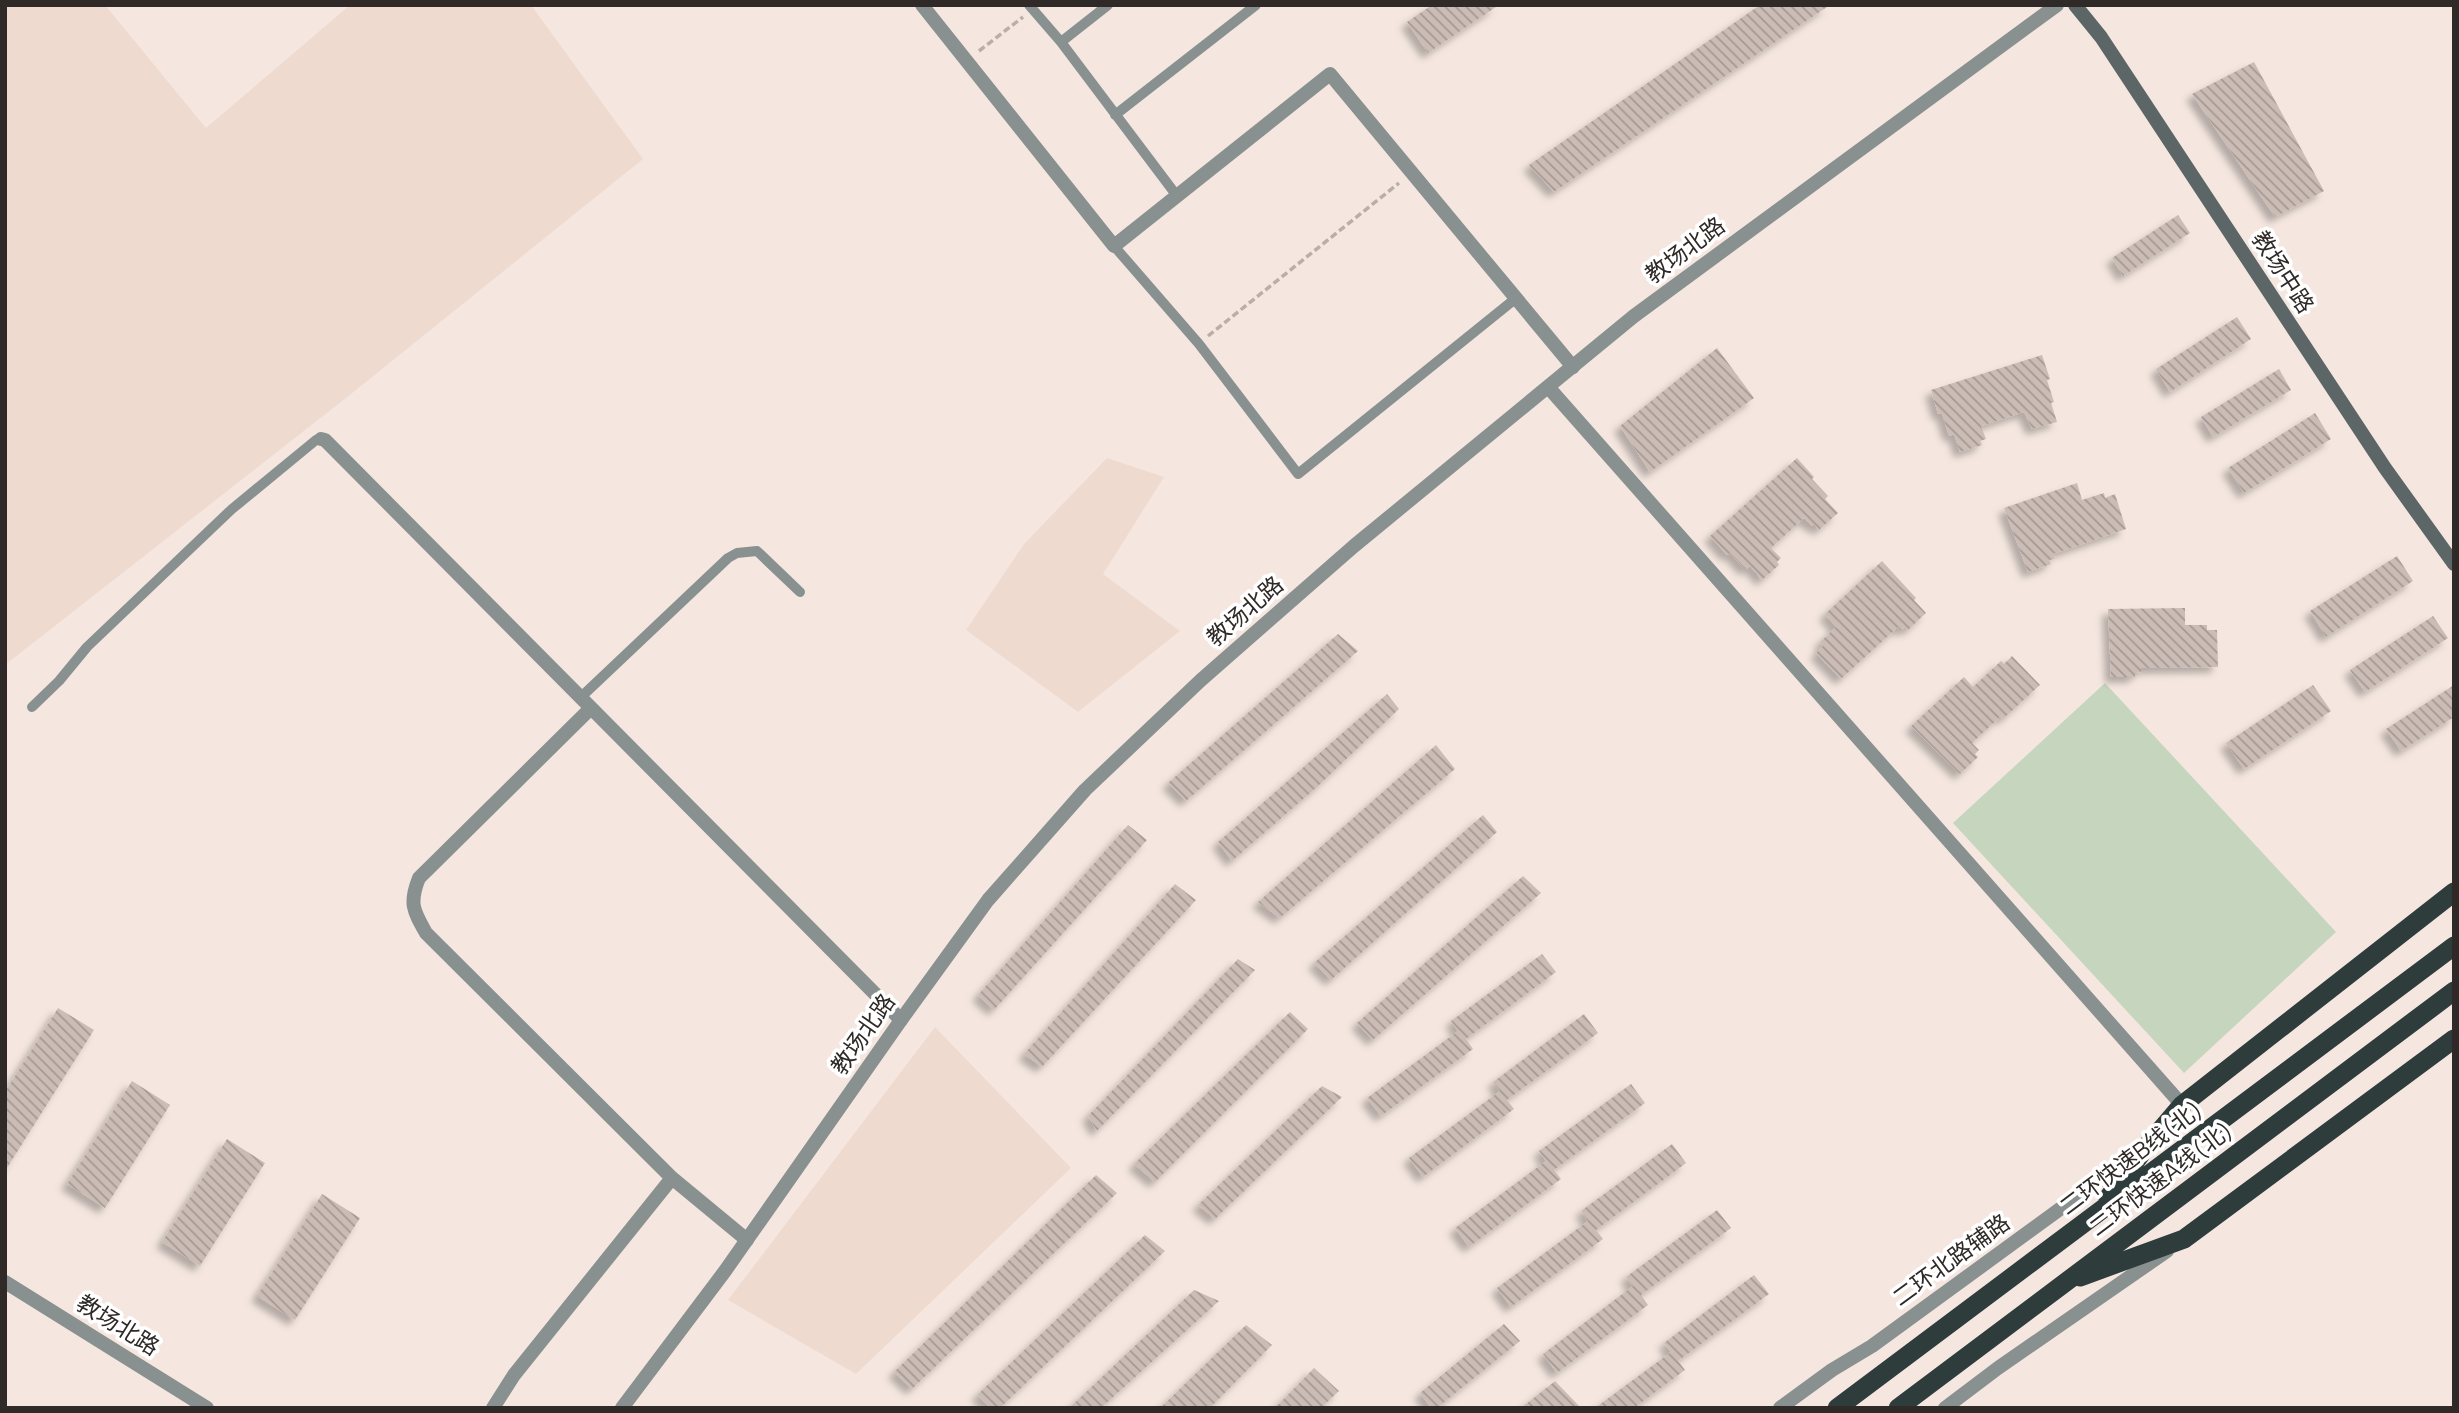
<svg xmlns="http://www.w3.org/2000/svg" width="2459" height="1413" font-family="Manrope,'Noto Sans SC',sans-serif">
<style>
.built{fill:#efdacf}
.garden{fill:#c6d5bd}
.building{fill:url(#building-back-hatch);filter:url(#shadow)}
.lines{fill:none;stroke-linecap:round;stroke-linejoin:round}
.path{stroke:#b9aea8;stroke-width:3.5;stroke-dasharray:7 3.5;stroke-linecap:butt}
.service{stroke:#899190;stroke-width:10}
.minor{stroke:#899190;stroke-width:14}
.tertiary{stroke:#899190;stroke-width:14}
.secondary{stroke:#5c6666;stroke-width:14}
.trunk{stroke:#2f3c3c;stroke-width:19}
.labels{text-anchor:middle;stroke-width:7;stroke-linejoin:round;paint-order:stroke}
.street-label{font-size:23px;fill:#2f2927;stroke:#fff}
</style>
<defs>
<pattern id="building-back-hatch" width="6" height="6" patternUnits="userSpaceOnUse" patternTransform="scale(1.75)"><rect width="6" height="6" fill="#cbbcb6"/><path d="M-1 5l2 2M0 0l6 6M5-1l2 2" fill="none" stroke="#a59994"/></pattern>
<filter id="shadow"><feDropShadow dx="-6" dy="6" stdDeviation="3.5" flood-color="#0004"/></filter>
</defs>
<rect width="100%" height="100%" fill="#f5e7e0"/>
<path class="built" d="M5 5H105L206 128 350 5H531L643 159 346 398 5 665Z
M1107 458 1164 477 1103 574 1180 631 1078 712 966 630 1024 544Z
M935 1027 1071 1168 856 1374 728 1300Z"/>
<path class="garden" d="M2105 683 2336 932 2184 1073 1953 823Z"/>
<path class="building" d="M1432 5H1499L1428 53 1407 22Z
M1760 5H1830L1554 192 1529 165Z
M2254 62 2324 191 2275 217 2192 94Z
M2178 215 2190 233 2123 276 2112 258Z
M2237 317 2251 339 2170 392 2156 369Z
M1717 348 1754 398 1650 472 1620 426Z
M2042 355 2050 379 2047 380 2054 402 2051 403 2057 422 2032 429 2024 412 1981 426 1986 439 1980 441 1982 445 1960 452 1954 434 1949 436 1942 413 1938 414 1931 390Z
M2279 369 2291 390 2213 437 2201 417Z
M2315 413 2331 439 2244 493 2228 468Z
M1797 458 1814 477 1812 479 1828 496 1825 499 1838 513 1819 530 1814 524 1812 526 1804 518 1771 548 1781 558 1777 562 1779 565 1762 580 1750 566 1746 570 1730 553 1727 555 1710 536Z
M2077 483 2082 500 2104 493 2105 498 2115 494 2126 529 2053 554 2055 559 2049 560 2051 564 2028 572 2004 508Z
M2397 556 2413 581 2326 637 2310 611Z
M1882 561 1916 598 1914 600 1926 613 1908 630 1905 627 1901 631 1898 627 1841 679 1816 653 1823 646 1820 642 1836 627 1825 614Z
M2185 608V625H2207V630H2217L2218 667 2141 668V672L2135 673V677H2111L2108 609Z
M2433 616 2448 638 2365 692 2350 670Z
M1338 634 1358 651 1186 801 1168 783Z
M2012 656 2040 685 2003 719 2001 716 1972 743 1979 750 1975 754 1978 757 1960 774 1911 726 1964 677 1973 687 2001 661 2004 664Z
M2313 685 2331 711 2244 769 2226 743Z
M2454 685V717L2401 751 2386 729Z
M1387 694 1399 709 1317 787 1232 861 1218 842Z
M1436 745 1455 769 1280 918 1258 902Z
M1483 815 1497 832 1331 980 1314 963Z
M1128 825 1147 840 994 1010 978 995Z
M1523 876 1541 893 1373 1040 1357 1023Z
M1175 884 1196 900 1042 1067 1024 1054Z
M1542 954 1556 972 1466 1039 1473 1049 1381 1116 1367 1098 1458 1031 1451 1021Z
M1238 959 1255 970 1097 1131 1088 1116Z
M58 1008 94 1030 5 1171V1092Z
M1290 1012 1308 1029 1155 1182 1134 1164Z
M1584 1014 1598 1033 1507 1100 1514 1109 1423 1177 1409 1158 1500 1091 1493 1082Z
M132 1081 170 1105 105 1208 67 1184Z
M1631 1084 1645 1103 1554 1170 1561 1179 1469 1247 1455 1228 1546 1161 1539 1151Z
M1322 1086 1342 1097 1215 1219 1198 1205Z
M227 1139 265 1163 200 1266 162 1242Z
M1672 1144 1686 1163 1596 1230 1603 1239 1511 1307 1497 1288 1588 1221 1581 1211Z
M1096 1175 1117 1193 912 1389 894 1372Z
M322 1194 360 1218 295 1320 257 1296Z
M1717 1210 1731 1228 1641 1295 1648 1305 1557 1373 1543 1354 1633 1286 1626 1277Z
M1145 1235 1165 1251 1000 1408H991L977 1395Z
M1754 1275 1769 1294 1678 1361 1685 1370 1634 1408H1595L1671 1352 1664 1343Z
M1194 1290 1219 1301 1101 1408H1069Z
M1504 1324 1520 1341 1437 1408H1431L1420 1393Z
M1246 1325 1272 1345 1210 1408H1160Z
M1314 1368 1339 1391 1321 1408H1275Z
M1555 1381 1581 1408H1521Z"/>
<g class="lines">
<path class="path" d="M979 51 1023 17
M1208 336 1399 183"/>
<path class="service" d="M1029 5 1061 42 1177 196
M1061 42 1108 5
M1115 115 1256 5
M1114 246 1199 344 1298 474 1515 299
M580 698 728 558 737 553 757 551 800 592
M32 707 59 681 87 647 232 509 316 440 321 439"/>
<path class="minor" d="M922 5 1114 246 1330 74 1573 367
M1549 388 2182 1105
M321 439 325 440 901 1020
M591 708 419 878C409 903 413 910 426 933L672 1178 747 1240
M493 1408 514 1375 672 1178
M1780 1408 1832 1370 1872 1346 2134 1155
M1945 1408 1998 1368 2167 1251"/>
<path class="tertiary" d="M5 1282 207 1408
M622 1408 725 1271 901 1020 988 900 1085 790 1201 680 1354 546 1634 316 2057 5"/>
<path class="secondary" d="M2075 5 2101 37 2385 468 2454 564"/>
<path class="trunk" d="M2108 1198 2147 1146 2182 1105 2454 892
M2080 1277 2184 1239 2454 1039
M1837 1408 2454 946
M1898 1408 2454 991"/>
</g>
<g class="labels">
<g class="street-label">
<text transform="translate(1685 250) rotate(-37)" y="8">教场北路</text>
<text transform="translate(2283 272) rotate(57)" y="8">教场中路</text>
<text transform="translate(1245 611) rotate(-41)" y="8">教场北路</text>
<text transform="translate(863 1034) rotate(-55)" y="8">教场北路</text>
<text transform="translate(2131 1158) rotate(-37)" y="8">二环快速B线(北)</text>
<text transform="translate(2161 1179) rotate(-37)" y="8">二环快速A线(北)</text>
<text transform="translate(1951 1260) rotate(-36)" y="8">二环北路辅路</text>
<text transform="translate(118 1325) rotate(32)" y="8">教场北路</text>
</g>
</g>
<rect width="2459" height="1413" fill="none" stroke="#2f2927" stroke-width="14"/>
</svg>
